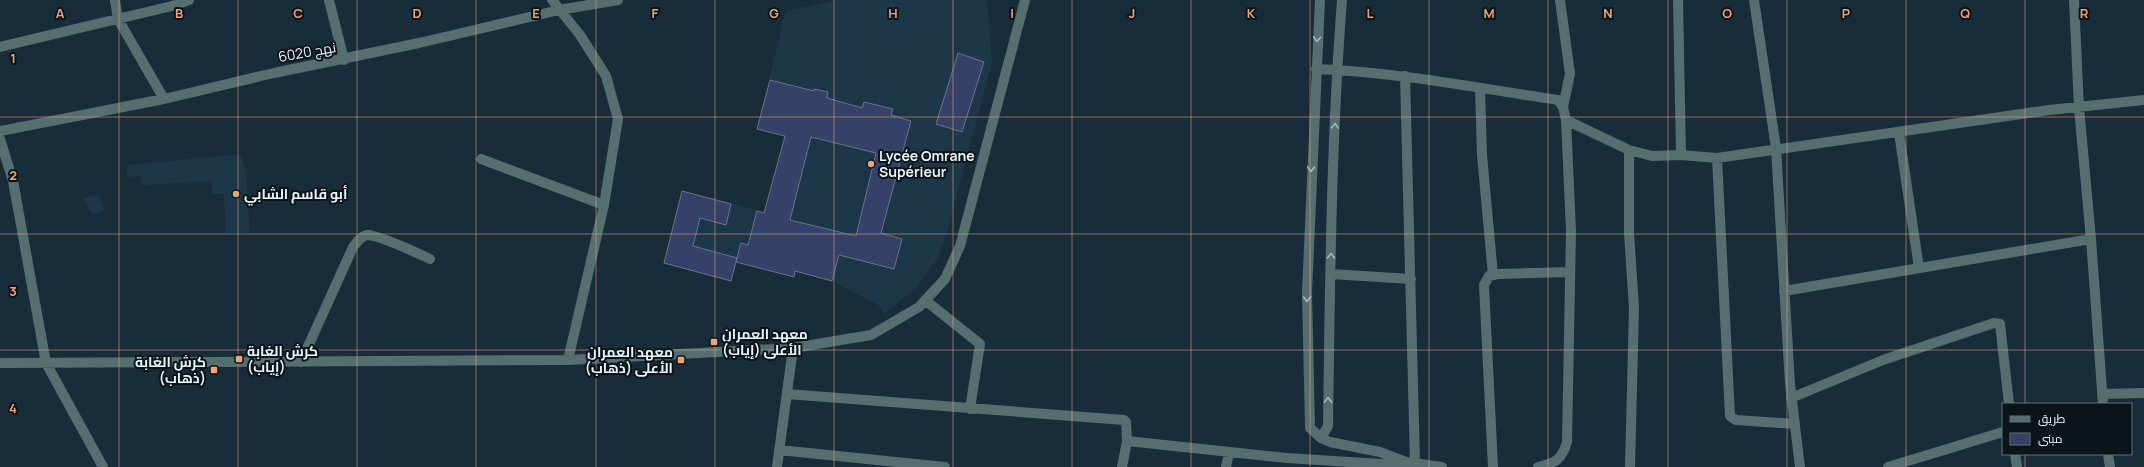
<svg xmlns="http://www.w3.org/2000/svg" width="2144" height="467" font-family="Manrope,Cairo,sans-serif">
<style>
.built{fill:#1c3848}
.building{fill:#354169;stroke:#6b7288;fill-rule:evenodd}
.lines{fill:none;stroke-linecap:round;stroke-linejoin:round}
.minor{stroke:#556f71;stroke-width:10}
.oneway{stroke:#a7b9bf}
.grid{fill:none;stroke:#efa377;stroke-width:1;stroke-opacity:0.55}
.poi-dot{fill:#efa377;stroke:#0b1419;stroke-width:1.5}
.labels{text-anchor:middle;stroke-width:4;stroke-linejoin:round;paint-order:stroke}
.street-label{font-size:14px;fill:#eaf6fe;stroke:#0b1419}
.poi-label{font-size:14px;font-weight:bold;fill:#eaf6fe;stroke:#0b1419;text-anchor:start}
.grid-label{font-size:13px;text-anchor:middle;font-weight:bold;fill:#efa377;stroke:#0b1419;stroke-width:4;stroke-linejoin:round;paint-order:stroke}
</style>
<rect width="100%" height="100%" fill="#182d39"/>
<path class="built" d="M837 0H987L992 62 947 232 938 258 917 287 884 314 880 306 832 281 795 272 794 277 736 262 731 281 664 263 682 191 765 212 785 136 757 129 786 11Z
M241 154 246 173 250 233H226L224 194H213L211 181 142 185 140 176 126 177 128 165Z
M99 195 104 211 93 215 83 198Z"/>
<path class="building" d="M958 53 984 62 962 132 936 124Z
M770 80 814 91V89L828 92 827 98 862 108 864 102 893 109 891 115 911 121 881 233 902 239 894 269 839 255 832 281 795 271 794 277 736 262 741 243 748 245 757 211 764 213 785 136 757 129ZM811 137 876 153 856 236 790 220Z
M682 191 731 204 726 225 700 218 693 246 737 258 731 281 664 263Z"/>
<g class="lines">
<path class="minor" d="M115 0 118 19 164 99
M329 0 344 60
M552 0 580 35 606 76 618 119 604 205 568 360
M1320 0 1307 292 1310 428 1321 438 1330 442 1380 452 1406 462
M1560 0 1570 74 1563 107
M1678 0 1681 155
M1754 0 1776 148 1790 384 1800 467
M2074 0 2079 108 2091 239 2103 404
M0 47 172 6 189 0
M1316 69C1397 72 1477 88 1558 100L1563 107 1566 120 1571 231 1567 442C1562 460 1555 463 1538 467
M1405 76 1415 463
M1480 88 1482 155 1493 275
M1566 120 1629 150 1652 156 1681 155 1717 158 2049 110 2144 100
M0 131 164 99 274 73 419 43 559 10 618 0
M1899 133 1919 268
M0 139 13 181 46 363 103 467
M1629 150V233L1634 308 1630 467
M1717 158 1730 416 1736 420 1795 424
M481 159 604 205
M1331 274 1411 279
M1784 291 2091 239
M925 300 980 344 970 409
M301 362 353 247C357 242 361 236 367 235 380 235 417 253 430 259
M0 363 568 360 793 348 871 335 919 307 945 279 960 246 1025 0
M787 394 1124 420 1126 422 1127 441 1122 467
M2102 394 2144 393
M1791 398 1883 360 1994 323 2000 324 2009 404
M1321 438 1328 426C1330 284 1331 141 1342 0
M1127 441 1287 458 1381 464 1406 462 1442 467
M779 450 945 467
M2015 454 2017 467
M2108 454 2110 467
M777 467 793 348
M1226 467 1229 453
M1493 467 1484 285 1489 276 1498 274 1570 272
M1888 467 2003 432"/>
</g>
<defs><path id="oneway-chevron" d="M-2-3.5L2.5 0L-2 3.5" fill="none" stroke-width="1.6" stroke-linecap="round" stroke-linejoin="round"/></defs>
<g class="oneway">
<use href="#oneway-chevron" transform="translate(1317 39) rotate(93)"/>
<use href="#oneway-chevron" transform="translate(1335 126) rotate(-88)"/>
<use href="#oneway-chevron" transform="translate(1311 169) rotate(92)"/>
<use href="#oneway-chevron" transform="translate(1331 256) rotate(-89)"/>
<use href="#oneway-chevron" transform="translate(1307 299) rotate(90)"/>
<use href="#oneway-chevron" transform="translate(1328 400) rotate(-89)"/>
</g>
<path class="grid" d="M119 0V467M238 0V467M357 0V467M476 0V467M596 0V467M715 0V467M834 0V467M953 0V467M1072 0V467M1191 0V467M1310 0V467M1429 0V467M1548 0V467M1668 0V467M1787 0V467M1906 0V467M2025 0V404M0 117H2144M0 234H2144M0 350H2144M2025 454V467"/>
<g class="poi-dot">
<circle cx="871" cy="164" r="4"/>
<circle cx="236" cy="194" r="4"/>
<rect x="710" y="338" width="8" height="8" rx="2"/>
<rect x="235" y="355" width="8" height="8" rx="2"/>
<rect x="677" y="356" width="8" height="8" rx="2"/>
<rect x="210" y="366" width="8" height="8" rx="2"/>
</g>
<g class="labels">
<g class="street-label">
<text transform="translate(307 52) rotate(-10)" y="5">نهج 6020</text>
</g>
<g class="poi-label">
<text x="879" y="161">Lycée Omrane<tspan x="879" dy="16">Supérieur</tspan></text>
<text x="244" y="199">أبو قاسم الشابي</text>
<text x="722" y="339">معهد العمران<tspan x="722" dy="16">الأعلى (إياب)</tspan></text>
<text x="247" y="356">كرش الغابة<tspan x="247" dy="16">(إياب)</tspan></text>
<text x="673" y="357" text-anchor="end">معهد العمران<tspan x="673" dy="16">الأعلى (ذهاب)</tspan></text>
<text x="206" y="367" text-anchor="end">كرش الغابة<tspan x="206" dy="16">(ذهاب)</tspan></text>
</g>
</g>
<g class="grid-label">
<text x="60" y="18">A</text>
<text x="179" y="18">B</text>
<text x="298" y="18">C</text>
<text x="417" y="18">D</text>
<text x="536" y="18">E</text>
<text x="655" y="18">F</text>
<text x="774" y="18">G</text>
<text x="893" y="18">H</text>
<text x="1012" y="18">I</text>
<text x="1132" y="18">J</text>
<text x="1251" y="18">K</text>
<text x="1370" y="18">L</text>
<text x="1489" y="18">M</text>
<text x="1608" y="18">N</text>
<text x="1727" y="18">O</text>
<text x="1846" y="18">P</text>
<text x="1965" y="18">Q</text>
<text x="2084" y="18">R</text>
<text x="13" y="63">1</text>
<text x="13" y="180">2</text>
<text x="13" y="296">3</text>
<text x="13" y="413">4</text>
</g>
<rect x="2002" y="403" width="130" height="52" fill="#0b1419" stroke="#646e75"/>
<rect x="2010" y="416" width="20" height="6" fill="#556f71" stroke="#646e75"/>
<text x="2038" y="423" font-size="12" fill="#eaf6fe">طريق</text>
<rect x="2010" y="433" width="20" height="12" fill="#354169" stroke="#646e75"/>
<text x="2038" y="443" font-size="12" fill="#eaf6fe">مبنى</text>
</svg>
